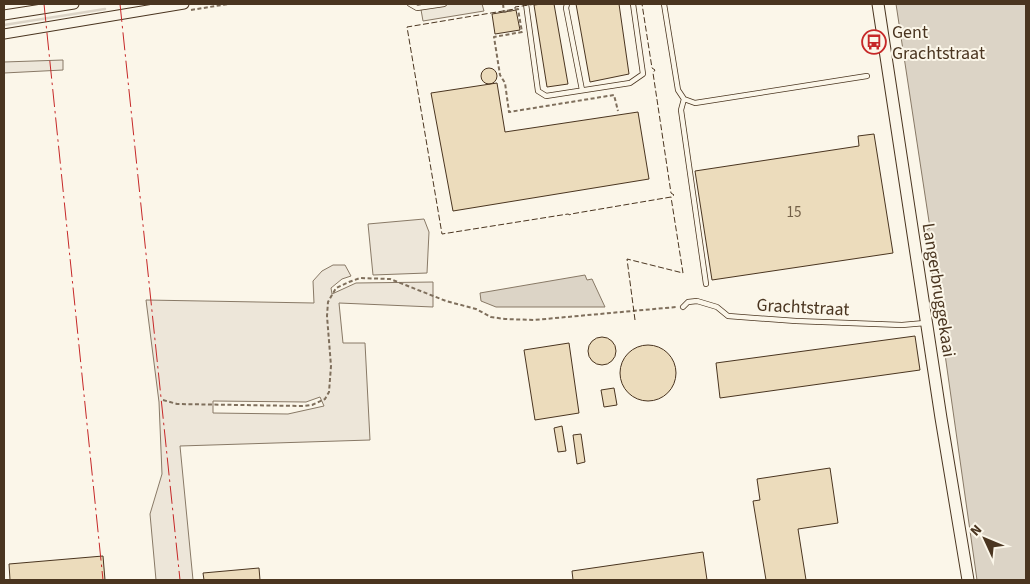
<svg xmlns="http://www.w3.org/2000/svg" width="1030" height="584" font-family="'Source Sans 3',sans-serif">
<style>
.green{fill:#ede6d9;stroke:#887966;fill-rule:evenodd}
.parking{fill:#ede7d9;stroke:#887966}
.water{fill:#dcd4c6;stroke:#887966}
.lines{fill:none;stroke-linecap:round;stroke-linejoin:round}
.stream{stroke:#dcd4c6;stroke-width:2.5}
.building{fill:#ecdcbc;stroke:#4a3520}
.service-casing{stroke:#4a3520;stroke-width:6}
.minor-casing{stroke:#4a3520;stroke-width:11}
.secondary-casing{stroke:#4a3520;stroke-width:13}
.path{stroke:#7f6f5c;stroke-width:2;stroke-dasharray:4 2.5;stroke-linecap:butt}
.service{stroke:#fbf6e9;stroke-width:4.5}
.minor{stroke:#fbf6e9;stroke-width:9}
.secondary{stroke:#fbf6e9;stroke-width:11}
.fence{stroke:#4a3520;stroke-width:1;stroke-dasharray:6 2.5;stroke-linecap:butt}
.power{stroke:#c62828;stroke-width:1;stroke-dasharray:18 4 2.5 4;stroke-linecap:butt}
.labels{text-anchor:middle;stroke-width:4;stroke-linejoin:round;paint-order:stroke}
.number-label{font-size:15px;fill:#725f47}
.poi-label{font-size:18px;fill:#4a3520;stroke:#fbf6e9;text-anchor:start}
.street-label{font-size:18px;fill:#4a3520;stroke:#fbf6e9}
</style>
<rect width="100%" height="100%" fill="#fbf6e9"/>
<path class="green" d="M63 60V70L4 73V62Z
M424 219 429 232 427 273 373 275 368 224Z
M333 265H345L351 276 342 279 331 288 332 294 356 283 433 282V307L339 303 343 343H365L370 440 180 446 193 580H156L150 514 162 474 159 402 146 300 314 303 313 281 322 271ZM320 397 324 406 288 414 213 413V401L306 402Z"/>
<path class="parking" d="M420 4H482L484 11 423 21Z"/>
<path class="water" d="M896 4H1026V580H977L939 312 934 311 933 306 937 304 926 230 930 228Z
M585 275 587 280 592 279 605 307H496L481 301 480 293Z"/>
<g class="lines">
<path class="stream" d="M4 25 105 9"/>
</g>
<path class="building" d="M542 4H554L568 84 547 87 534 5Z
M576 4H619L629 74 590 82Z
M516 10 520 30 495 34 492 14Z
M481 76a8 8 0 1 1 16 0a8 8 0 1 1-16 0Z
M497 83 505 132 638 112 649 179 453 211 431 93Z
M874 134 893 253 712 280 695 171 859 146 858 136Z
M915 336 920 370 720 398 716 363Z
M588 351a14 14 0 1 1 28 0a14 14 0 1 1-28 0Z
M569 343 579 413 535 420 524 350Z
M620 373a28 28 0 1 1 56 0a28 28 0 1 1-56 0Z
M614 388 617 405 604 407 601 390Z
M562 426 566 451 558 452 554 428Z
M581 434 585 462 577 464 573 435Z
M830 468 838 523 798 529 806 580H766L753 501 760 500 757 479Z
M703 552 707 580H573L572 571Z
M103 556 105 580H10L9 564Z
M259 568 260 580H204L203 573Z"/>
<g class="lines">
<g class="service-casing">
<path id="service" d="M410 4 417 8 444 4
M526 4 538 91 546 96 630 83 643 74 633 4
M567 4 566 8 582 90
M664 4 678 90 684 99 681 110 706 284
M684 99 695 103 867 76
M683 307 688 302 697 301 717 307 728 316 796 321 902 325 925 323"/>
</g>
<g class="minor-casing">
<path id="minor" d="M4 15 74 4
M4 34 184 4"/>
</g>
<g class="secondary-casing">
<path id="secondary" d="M878 4 941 418 968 580"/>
</g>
<path class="path" d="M503 4 504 12 518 9 522 32 494 37 500 75 505 83 509 112 614 95 618 111
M191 10 228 4
M163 400 177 404 302 406 312 405 325 399 329 392 331 366 327 316 328 302 336 288 349 282 360 278 390 279 446 301 476 309 491 317 505 319 534 320 676 307"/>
<use href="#service" class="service"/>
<use href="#minor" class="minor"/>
<use href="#secondary" class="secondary"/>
<path class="fence" d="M536 4 515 7V9L407 27 442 234 568 214 570 215 571 214 671 197 674 195 671 193 653 73 655 70 652 68 642 4
M635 320 627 259 683 273 671 197"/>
<path class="power" d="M44 4 103 580
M120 4 180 580"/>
</g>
<defs>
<g id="bus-ring" transform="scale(1.25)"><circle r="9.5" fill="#fbf6e9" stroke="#c62828" stroke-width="1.5"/><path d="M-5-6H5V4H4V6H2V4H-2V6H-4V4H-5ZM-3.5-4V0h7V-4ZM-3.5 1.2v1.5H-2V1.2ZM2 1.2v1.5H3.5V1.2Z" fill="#c62828"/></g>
</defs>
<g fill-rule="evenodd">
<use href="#bus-ring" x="874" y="42"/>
</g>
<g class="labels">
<g class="number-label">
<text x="794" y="217">15</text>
</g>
<g class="poi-label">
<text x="892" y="38">Gent<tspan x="892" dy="21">Grachtstraat</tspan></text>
</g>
<g class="street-label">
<text transform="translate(939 290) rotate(81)" y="6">Langerbruggekaai</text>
<text transform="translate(803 307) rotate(3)" y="6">Grachtstraat</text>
</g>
</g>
<rect width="1030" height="584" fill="none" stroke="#4a3520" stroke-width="10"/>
<g transform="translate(985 539) rotate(314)" stroke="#fbf6e9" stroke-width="4" paint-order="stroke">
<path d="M0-4L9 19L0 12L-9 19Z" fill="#4a3520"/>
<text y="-8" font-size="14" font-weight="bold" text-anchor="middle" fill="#4a3520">N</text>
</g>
</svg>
